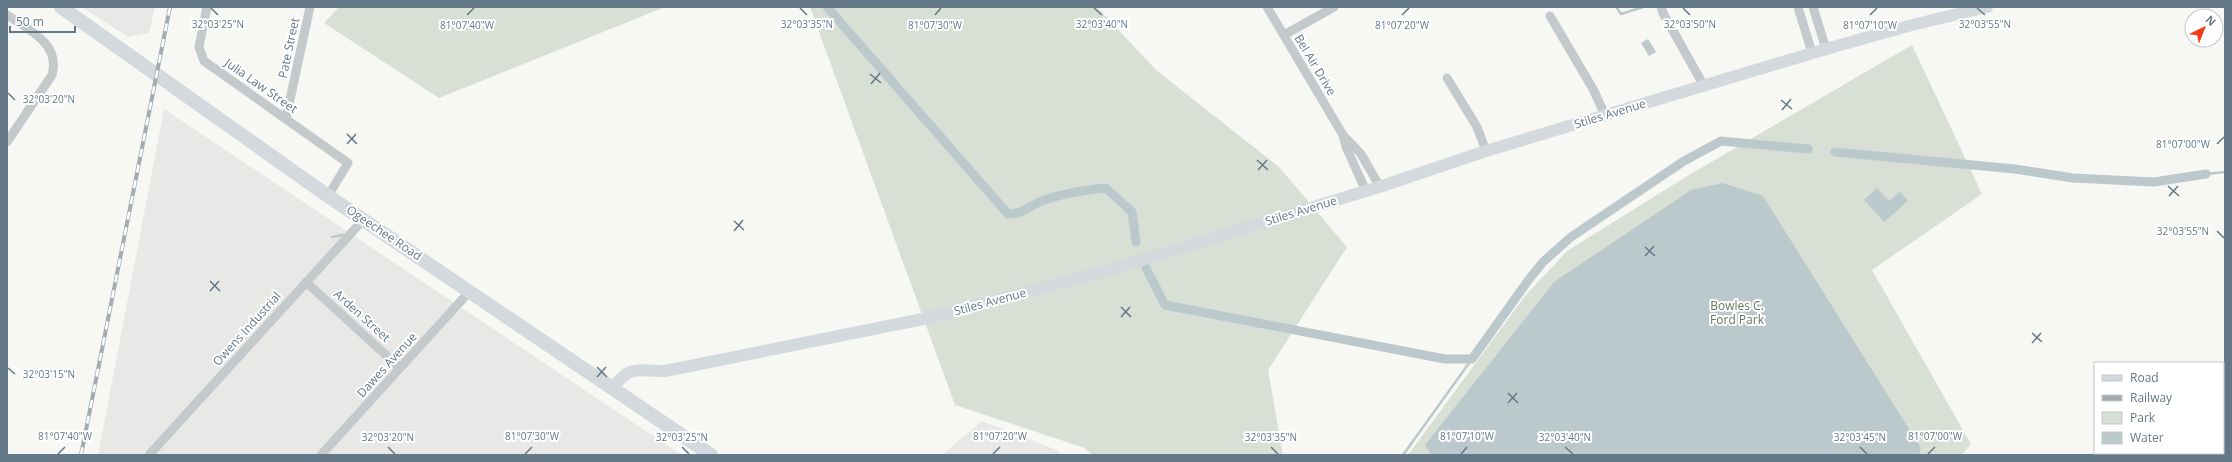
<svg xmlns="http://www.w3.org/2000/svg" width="2232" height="462" font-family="'Open Sans',sans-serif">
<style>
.built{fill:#e8e8e7}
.green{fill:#d8dfd4}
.water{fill:#bbc9cd}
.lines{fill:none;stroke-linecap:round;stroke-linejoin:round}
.stream{stroke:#bbc9cd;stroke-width:2.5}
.canal{stroke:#bbc9cd;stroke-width:9}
.street{stroke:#c4c9cc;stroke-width:9}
.secondary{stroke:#d4d9dd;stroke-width:12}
.primary{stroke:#d4d9dd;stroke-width:14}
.rail-casing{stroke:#a4acb1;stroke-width:4}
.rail{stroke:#fff;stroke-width:2.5;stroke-dasharray:8;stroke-linecap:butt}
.ticks{fill:none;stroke:#637987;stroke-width:1.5}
.labels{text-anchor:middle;stroke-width:4;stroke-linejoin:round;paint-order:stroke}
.street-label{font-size:12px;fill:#637987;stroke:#fff}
.park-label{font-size:12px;fill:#66795f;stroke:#fff}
.ticks-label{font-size:10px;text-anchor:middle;fill:#637987;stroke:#fff;stroke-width:4;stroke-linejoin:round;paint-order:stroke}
</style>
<rect width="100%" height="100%" fill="#f7f7f3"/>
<path class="built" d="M82 7H155L149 33 128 37Z
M164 109 682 455H98Z
M982 421 1057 450 1061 455H942Z"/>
<path class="green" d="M339 7H665L439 98 324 23Z
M810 7H1097L1156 70 1279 167 1347 247 1268 370 1283 455H1092L1085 448 955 405Z
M1912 45 1982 194 1872 270 1971 444 1962 455H1408L1525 296 1567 251 1689 175Z"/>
<path class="water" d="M1648 39 1656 52 1649 56 1641 43Z
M1723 183 1763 196 1921 448 1919 455H1432L1425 445 1554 282 1691 190Z
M1877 188 1889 201 1900 192 1908 201 1884 222 1864 200Z"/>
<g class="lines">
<path class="stream" d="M1616 7 1621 14 1643 7
M2206 174 2225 172
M332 237 343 235
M1403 455 1472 359"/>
<path class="canal" d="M827 7 1008 214C1022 215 1030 205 1042 201 1063 193 1084 190 1106 188L1132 212 1136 242
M1835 152 2015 169 2073 178 2154 182 2206 174
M1146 268 1165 305 1445 359H1472L1530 278 1543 262 1571 237 1684 161 1721 141 1808 149"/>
<path class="street" d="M207 7 199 47 204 61 348 163 328 196
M1267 7 1343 135 1361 154 1380 187
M1661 7 1663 13 1704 86
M1798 7 1812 53
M1813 7 1826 49
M7 15C29 30 61 44 52 75L7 142
M1550 16 1593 89 1605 115
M1284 35 1334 7
M1447 78 1477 127 1486 151
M286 118 310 7
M1343 135 1346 147 1366 191
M306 282 400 368
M149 455 364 219
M321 455 470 291"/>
<path class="secondary" d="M613 388C631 364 638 371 665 371L923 319 1109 270 1382 186 1486 151 1826 49 1908 26 1987 7"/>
<path class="primary" d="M61 7 328 196 711 455"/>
<g class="rail-casing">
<path id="rail" d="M81 455 170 7"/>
</g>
<use href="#rail" class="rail"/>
</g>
<path class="ticks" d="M211 8 218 15M800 8 807 15M1094 8 1102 15M1683 8 1690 15M1977 8 1985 15M467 15 474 8M935 15 941 8M1402 15 1409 8M1870 15 1877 8M870 74 881 83M871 84 880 73M8 93 15 100M1781 100 1792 109M1782 110 1791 99M347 134 357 144M347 144 356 134M2217 144 2224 137M1257 160 1268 170M1258 170 1267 160M2168 186 2179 196M2169 196 2178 186M734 221 744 230M734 231 743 220M2217 231 2224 238M1645 247 1655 256M1645 256 1654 246M210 281 220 291M210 291 219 281M1121 307 1131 317M1121 317 1130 307M2032 333 2042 342M2032 343 2041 333M597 367 607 377M8 368 15 374M597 377 606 367M1508 393 1518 403M1508 403 1517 393M388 447 395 454M682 447 689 454M1271 447 1278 454M1565 447 1573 454M1860 447 1867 454M58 454 65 447M525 454 532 447M993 454 1000 447M1461 454 1467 447M1928 454 1935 447"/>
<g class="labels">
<g class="street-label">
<text transform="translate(289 48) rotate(-78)" y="4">Pate Street</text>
<text transform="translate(1315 65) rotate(59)" y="4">Bel Air Drive</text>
<text transform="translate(261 86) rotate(35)" y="4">Julia Law Street</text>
<text transform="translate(1610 114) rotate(-17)" y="4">Stiles Avenue</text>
<text transform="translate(1301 211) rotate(-17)" y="4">Stiles Avenue</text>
<text transform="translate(384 233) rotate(34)" y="4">Ogeechee Road</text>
<text transform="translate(990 302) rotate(-15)" y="4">Stiles Avenue</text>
<text transform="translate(362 316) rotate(42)" y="4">Arden Street</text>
<text transform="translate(247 329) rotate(-48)" y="4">Owens Industrial</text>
<text transform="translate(387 365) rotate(-48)" y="4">Dawes Avenue</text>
</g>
<g class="park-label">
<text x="1737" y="310">Bowles C.<tspan x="1737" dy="14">Ford Park</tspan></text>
</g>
</g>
<g class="ticks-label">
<text x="218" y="28">32°03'25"N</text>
<text x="807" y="28">32°03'35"N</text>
<text x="1102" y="28">32°03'40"N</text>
<text x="1690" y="28">32°03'50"N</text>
<text x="1985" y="28">32°03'55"N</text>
<text x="467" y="29">81°07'40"W</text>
<text x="935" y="29">81°07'30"W</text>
<text x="1402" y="29">81°07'20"W</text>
<text x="1870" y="29">81°07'10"W</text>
<text x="49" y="103">32°03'20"N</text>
<text x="2183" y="148">81°07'00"W</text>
<text x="2183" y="235">32°03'55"N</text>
<text x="49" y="378">32°03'15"N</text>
<text x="65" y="440">81°07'40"W</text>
<text x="532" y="440">81°07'30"W</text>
<text x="1000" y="440">81°07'20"W</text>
<text x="1467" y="440">81°07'10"W</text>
<text x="1935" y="440">81°07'00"W</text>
<text x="388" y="441">32°03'20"N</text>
<text x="682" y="441">32°03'25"N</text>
<text x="1271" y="441">32°03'35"N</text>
<text x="1565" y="441">32°03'40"N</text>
<text x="1860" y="441">32°03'45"N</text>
</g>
<rect width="2232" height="462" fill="none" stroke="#637987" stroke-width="16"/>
<rect x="2094" y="362" width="130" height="92" fill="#ffffff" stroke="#c1c9cf"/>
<rect x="2102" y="375" width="20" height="6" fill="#d4d9dd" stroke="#c1c9cf"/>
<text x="2130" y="382" font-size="12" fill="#637987">Road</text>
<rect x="2102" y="395" width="20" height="6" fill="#a4acb1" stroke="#c1c9cf"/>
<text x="2130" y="402" font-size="12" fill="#637987">Railway</text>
<rect x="2102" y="412" width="20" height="12" fill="#d8dfd4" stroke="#c1c9cf"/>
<text x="2130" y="422" font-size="12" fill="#637987">Park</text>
<rect x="2102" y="432" width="20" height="12" fill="#bbc9cd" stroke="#c1c9cf"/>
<text x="2130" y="442" font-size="12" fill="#637987">Water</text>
<g transform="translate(2204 28) rotate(43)"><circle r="19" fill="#ffffff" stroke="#c1c9cf"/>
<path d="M0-3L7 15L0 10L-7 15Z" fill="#f33c17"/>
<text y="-6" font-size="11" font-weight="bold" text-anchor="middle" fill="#637987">N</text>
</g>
<path d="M10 26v6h65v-6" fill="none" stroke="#637987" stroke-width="2"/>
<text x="16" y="26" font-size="12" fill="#637987" stroke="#ffffff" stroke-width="3" paint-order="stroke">50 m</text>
</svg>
